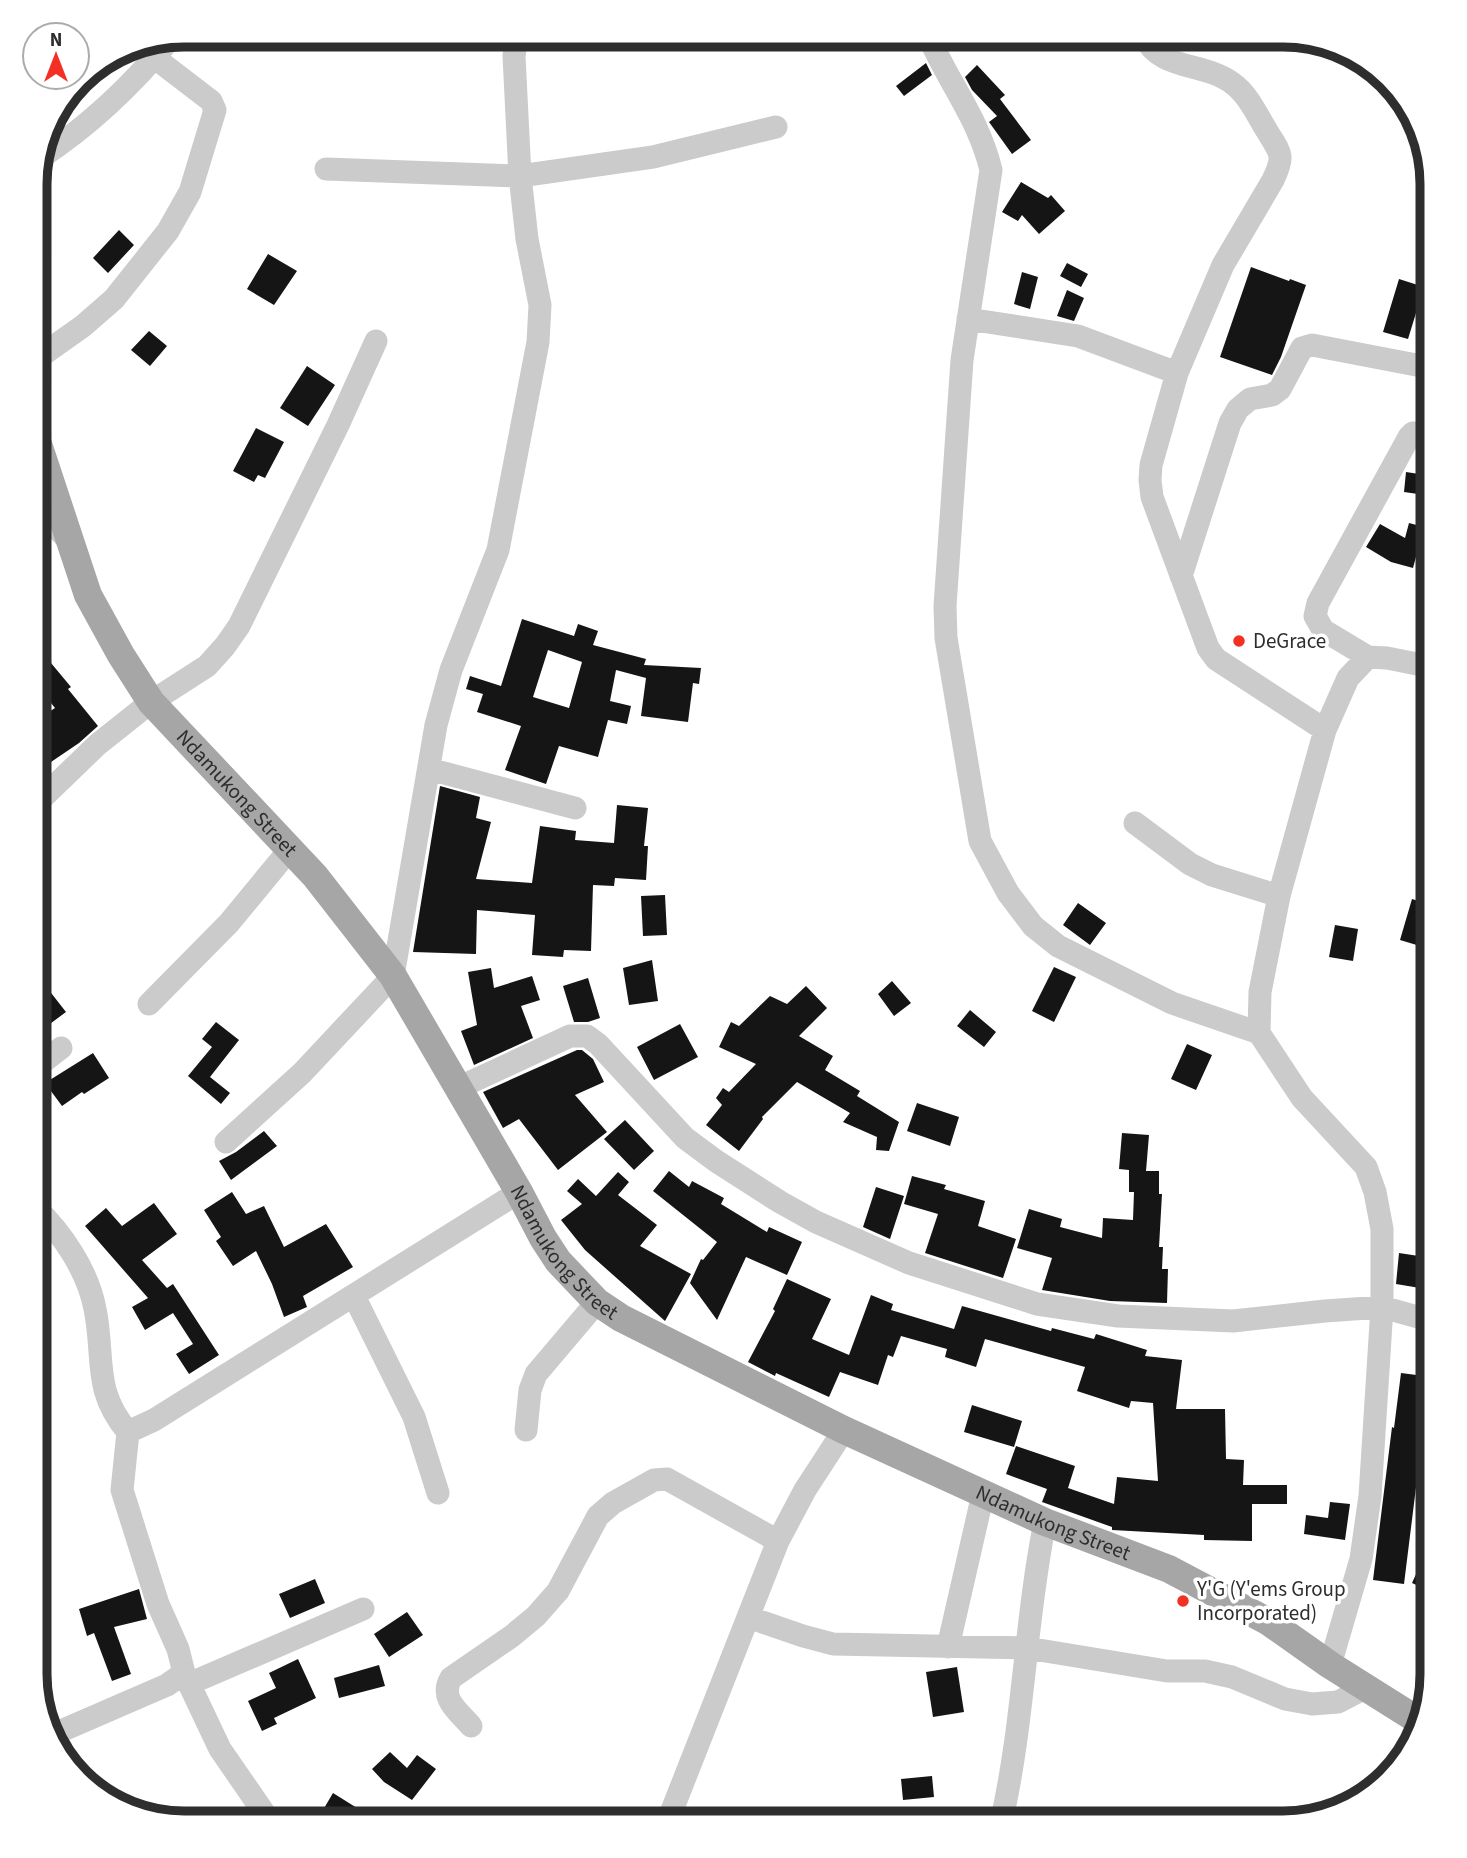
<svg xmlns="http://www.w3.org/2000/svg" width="1467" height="1858" font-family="'Source Sans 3',sans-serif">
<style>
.building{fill:#151515;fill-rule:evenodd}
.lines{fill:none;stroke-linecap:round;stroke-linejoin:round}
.minor{stroke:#cbcbcb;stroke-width:23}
.major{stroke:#a6a6a6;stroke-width:28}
.poi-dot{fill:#f23023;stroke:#fff;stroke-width:2.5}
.labels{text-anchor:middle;stroke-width:7;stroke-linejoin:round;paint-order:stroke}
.poi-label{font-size:21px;fill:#2e2e2e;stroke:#fff;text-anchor:start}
.street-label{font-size:21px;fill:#2e2e2e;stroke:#fff}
.rim{fill:none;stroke:#2e2e2e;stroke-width:9}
</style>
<rect width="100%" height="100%" fill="#fff"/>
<path class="building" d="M926 63 932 75 904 96 896 86Z
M977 65 1005 95 1000 99 1031 140 1012 154 989 122 997 116 972 90 965 77Z
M1021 182 1048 198 1051 195 1065 211 1039 234 1022 215 1018 221 1002 212Z
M119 230 134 245 108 273 93 258Z
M268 254 297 271 274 305 247 289Z
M1067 263 1088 274 1081 287 1060 276Z
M1251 267 1289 281 1290 279 1306 285 1281 357 1272 375 1220 357Z
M1022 272 1038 277 1030 309 1014 304Z
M1399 279 1424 287 1408 339 1383 332Z
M1067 290 1084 298 1074 321 1057 316Z
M149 331 167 346 150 366 131 350Z
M307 366 335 385 308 426 280 408Z
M256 428 284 442 265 478 258 475 254 482 233 471Z
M1406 472 1432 476V496L1404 492Z
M1409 523 1424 527 1413 568 1391 562 1366 547 1380 524 1405 538Z
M522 619 574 636 578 624 598 631 593 645 646 659 644 665 701 668 699 684 693 683 688 722 641 716 646 678 616 670 610 701 631 706 627 724 608 720 598 757 559 746 546 784 505 770 521 726 477 712 483 694 466 689 470 676 501 686ZM548 650 582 662 569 708 533 697Z
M46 657 71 687 68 689 98 726 79 743 51 762 48 758 35 768V721L55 708 35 683V666Z
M440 786 480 797 476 818 491 822 476 879 532 883 540 826 576 831 575 840 614 843 617 805 648 808 644 846H648L646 880 615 878 614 886 593 885 591 951 564 950 563 957 532 955 535 915 477 910 476 954 413 952Z
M665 895 667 935 643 936 641 896Z
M1412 899 1432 905 1420 946 1400 940Z
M1078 903 1106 923 1090 945 1063 925Z
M1335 925 1358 929 1353 961 1329 957Z
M652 960 658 1001 629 1005 623 968Z
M1054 967 1076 977 1054 1022 1032 1011Z
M491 968 494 988 532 976 540 1000 521 1006 533 1038 474 1065 461 1031 477 1025 468 972Z
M588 978 600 1018 588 1022H574L563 986Z
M892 981 911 1003 894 1016 878 994Z
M806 986 827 1008 799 1036 833 1056 825 1070 860 1091 857 1096 899 1122 889 1151 876 1150 877 1137 843 1122 850 1113 797 1082 762 1117 763 1119 739 1151 706 1125 722 1105 716 1098 723 1088 729 1092 756 1064 719 1047 731 1022 739 1026 770 996 787 1004Z
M48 989 66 1012 35 1035V998Z
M970 1010 996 1032 984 1047 957 1026Z
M216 1022 239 1040 210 1077 230 1093 221 1104 188 1076 212 1047 202 1039Z
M680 1024 698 1057 654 1080 637 1047Z
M1187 1044 1212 1055 1196 1090 1171 1079Z
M577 1050H582L593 1059 604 1082 575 1095 607 1132 558 1170 519 1119 503 1128 483 1092Z
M93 1053 109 1078 84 1094 82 1092 62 1106 45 1083Z
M917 1103 959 1117 950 1146 907 1131Z
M625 1120 654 1151 634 1170 604 1139Z
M264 1131 277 1146 231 1180 219 1161 236 1152Z
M1122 1133 1149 1135 1146 1171H1159V1194H1162L1159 1247H1163L1162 1269H1168L1167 1303 1110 1301 1042 1290 1052 1258 1017 1248 1029 1209 1062 1219 1060 1227 1102 1238 1103 1218 1133 1220 1134 1192H1129V1170L1119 1169Z
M669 1171 689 1187 692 1181 724 1198 721 1204 767 1232 769 1227 802 1242 787 1275 746 1257 717 1320 690 1283 701 1259 703 1260 717 1242 653 1191Z
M618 1172 629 1182 618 1195 657 1225 640 1246 691 1274 665 1321 585 1250 561 1220 582 1204 567 1191 578 1179 596 1196Z
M912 1176 946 1185 944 1189 985 1201 978 1226 1016 1239 1003 1278 925 1253 938 1214 904 1204Z
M876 1187 904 1196 890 1239 863 1227Z
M232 1192 246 1214 264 1206 284 1247 326 1224 353 1267 303 1296 307 1307 284 1317 272 1284 256 1251 233 1266 216 1241 221 1237 204 1210Z
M154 1203 177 1234 142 1260 167 1288 173 1284 219 1355 189 1374 176 1354 193 1344 173 1313 145 1330 132 1307 148 1298 85 1226 106 1208 122 1226Z
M1399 1253 1432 1258V1290L1396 1284Z
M787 1279 831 1299 812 1339 849 1355 871 1295 893 1304 891 1310 954 1329 962 1306 1051 1331 1052 1328 1094 1339 1096 1334 1147 1350 1145 1356 1182 1360 1176 1409H1225L1226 1459 1244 1460 1243 1485H1287V1504H1252V1541L1204 1540V1535L1112 1530V1527L1042 1502 1047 1489 1006 1474 1016 1446 1075 1466 1068 1488 1114 1504 1117 1477 1158 1481 1153 1403 1131 1401 1129 1408 1077 1391 1085 1367 985 1339 976 1367 945 1357 947 1349 901 1336 893 1357 888 1355 878 1385 840 1372 829 1397 776 1373 775 1376 748 1362 775 1311 773 1309Z
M1401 1373 1432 1377 1426 1423H1424L1404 1584 1373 1580 1392 1427 1394 1428Z
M972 1405 1022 1421 1014 1447 964 1432Z
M1330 1502 1350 1504 1345 1540 1304 1534 1306 1515 1328 1518Z
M1432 1539V1592L1412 1583Z
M315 1579 325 1603 290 1618 279 1594Z
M139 1589 147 1619 114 1627 131 1674 112 1681 94 1633 87 1636 79 1609Z
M407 1612 423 1635 389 1657 374 1634Z
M298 1659 316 1698 274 1718 277 1724 262 1731 248 1701 276 1688 269 1673Z
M379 1665 385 1686 339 1698 334 1678Z
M957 1667 964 1712 933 1717 926 1672Z
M390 1752 407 1768 417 1755 436 1769 412 1800 384 1782 372 1769Z
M932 1776 934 1797 903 1800 901 1779Z
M333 1793 381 1823H343L323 1810Z"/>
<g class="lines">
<path class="minor" d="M928 35C949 84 978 117 991 170L962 360 945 606 946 638 980 841 1008 893 1033 926 1058 946 1172 1003 1259 1033
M1144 35C1158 71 1205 62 1232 83 1248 94 1257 115 1267 131 1281 154 1285 155 1273 180L1223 265 1177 373 1151 465 1150 480 1152 497 1208 648 1216 659 1325 730
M40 158C89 126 134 83 171 38
M326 169 520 176 653 157 776 127
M968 319 1078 336 1177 373
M35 360 83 326 114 299 168 231 190 192 215 110 211 101 155 58
M35 504 67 539
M1181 576 1230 423 1238 409 1250 399 1272 395 1280 389 1302 348 1312 345 1432 368
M1368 657 1323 630 1315 616 1318 603 1409 437 1413 433H1432
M429 769 575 808
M35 809 38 802 97 745 151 702 207 666 225 646 239 626 338 425 376 341
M1135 823 1190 864 1212 875 1279 896
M149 1004 229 923 290 849
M35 1068 61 1048
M458 1088 570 1036H587L598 1044 685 1138 716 1161 780 1202 816 1222 909 1263 1037 1304 1118 1316 1233 1321 1325 1311 1382 1307 1432 1321
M226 1142 302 1073 393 976 436 725 451 670 498 550 538 342 540 305 527 239 520 176 514 56 517 35
M35 1207C62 1233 88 1271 95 1309 105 1357 92 1390 128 1432
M354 1296 414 1417 438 1493
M526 1430 530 1390 536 1374 597 1302
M748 1617 803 1636 833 1644 1027 1648 1167 1671H1205L1232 1677 1285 1699 1312 1704 1338 1702 1365 1688
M948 1647 983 1494
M1330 1665 1361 1559 1370 1496 1382 1307V1229L1375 1192 1366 1167 1302 1098 1259 1033 1260 992 1279 896 1325 730 1348 678 1368 657 1387 658 1432 667
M184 1673 220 1749 271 1823
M191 1683 363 1609
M471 1726C458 1711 439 1698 451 1678L512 1636 536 1616 558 1591 598 1516 613 1503 654 1480 667 1479 778 1541
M54 1734 167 1685 184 1673 178 1649 158 1604 122 1490 128 1432 154 1420 519 1192
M667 1823 778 1541 805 1490 844 1430
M1001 1823C1024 1723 1025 1621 1045 1522"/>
<path class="major" id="s1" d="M35 435 88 595 121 655 151 702 315 876 393 976 519 1192 543 1238 558 1261 576 1280 597 1302 621 1318 844 1430 1045 1522 1169 1569 1269 1622 1330 1665 1419 1721"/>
</g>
<g class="poi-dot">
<circle cx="1239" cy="641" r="7"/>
<circle cx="1183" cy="1601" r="7"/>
</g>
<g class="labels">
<g class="poi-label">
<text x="1253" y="648">DeGrace</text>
<text x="1197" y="1596">Y'G (Y'ems Group<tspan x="1197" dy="24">Incorporated)</tspan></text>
</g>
<g class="street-label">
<text dy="7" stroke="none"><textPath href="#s1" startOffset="418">Ndamukong Street</textPath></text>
<text dy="7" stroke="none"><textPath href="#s1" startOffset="985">Ndamukong Street</textPath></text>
<text dy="7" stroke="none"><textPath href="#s1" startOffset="1552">Ndamukong Street</textPath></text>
</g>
</g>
<path d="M0 0H1467V1858H0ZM184 47H1283A137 137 0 0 1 1420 184V1674A137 137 0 0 1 1283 1811H184A137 137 0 0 1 47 1674V184A137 137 0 0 1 184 47Z" fill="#fff" fill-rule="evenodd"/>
<path class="rim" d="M184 47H1283A137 137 0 0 1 1420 184V1674A137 137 0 0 1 1283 1811H184A137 137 0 0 1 47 1674V184A137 137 0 0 1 184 47Z"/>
<g transform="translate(56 56)"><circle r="33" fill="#ffffff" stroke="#ababab" stroke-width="2"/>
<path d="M0-5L12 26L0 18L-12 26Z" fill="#f23023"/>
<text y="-10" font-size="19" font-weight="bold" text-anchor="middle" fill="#2e2e2e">N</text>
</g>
</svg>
